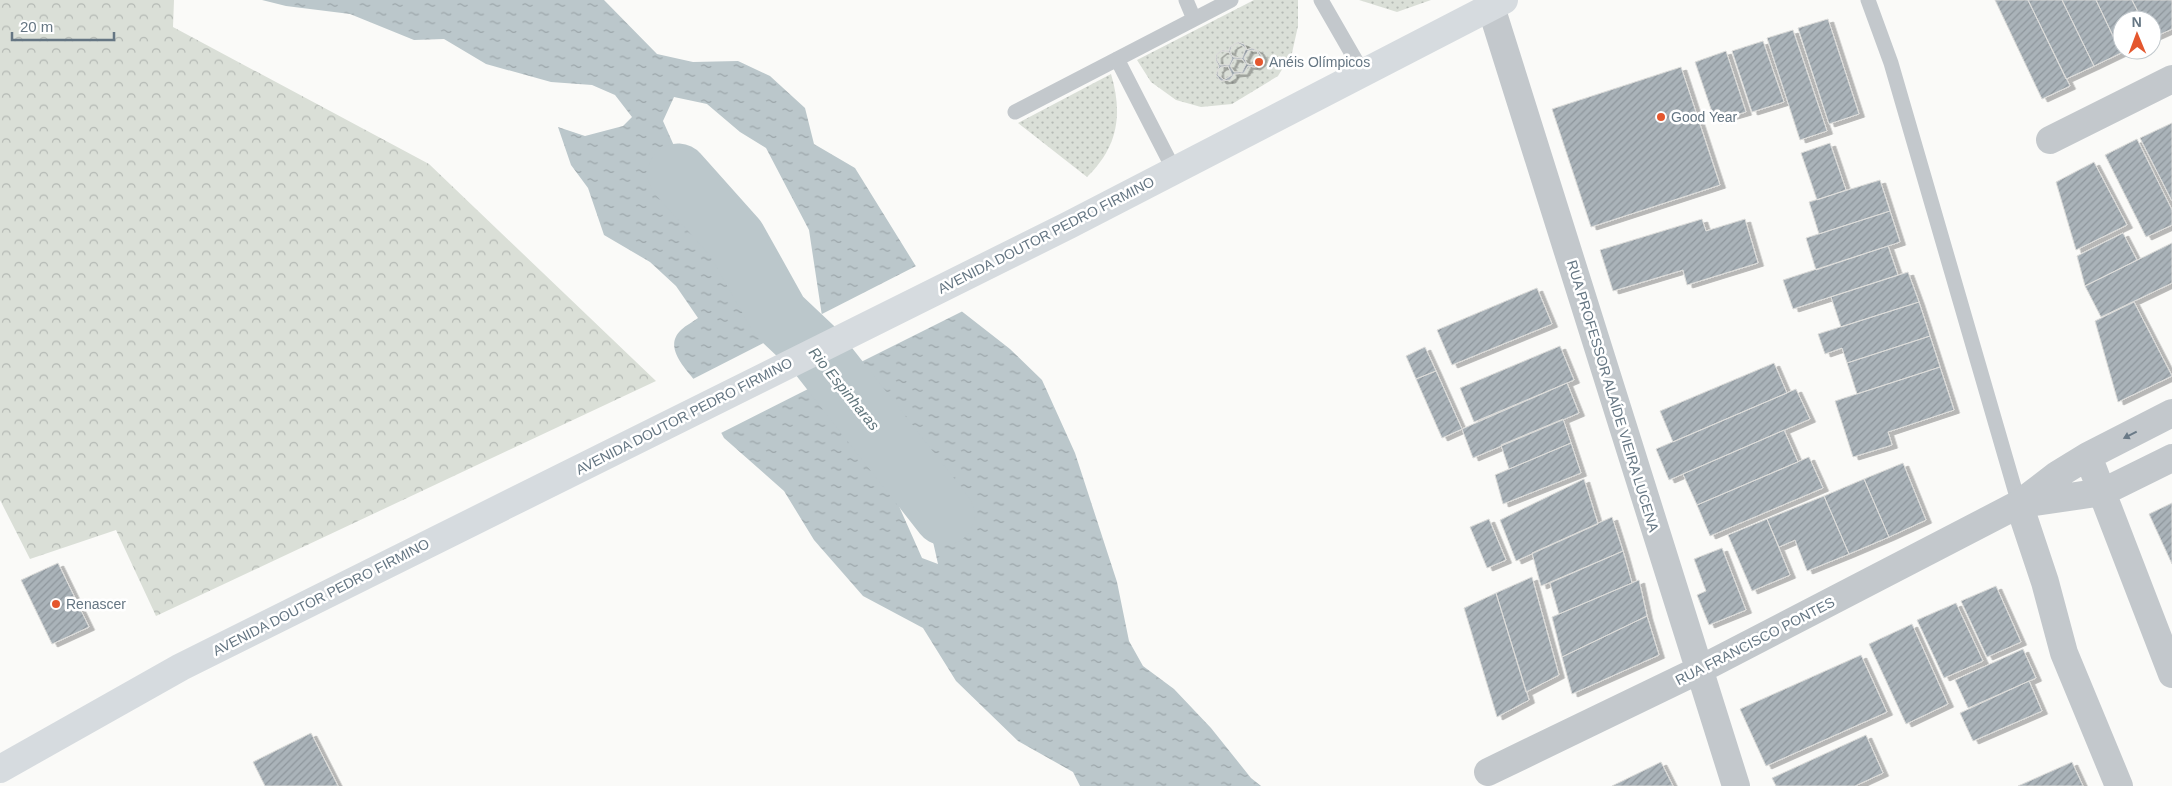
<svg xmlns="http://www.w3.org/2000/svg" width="2172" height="786" font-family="Helvetica,sans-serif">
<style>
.forest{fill:url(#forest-crowns)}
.park{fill:url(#park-dots)}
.water{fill:url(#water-ripples)}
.pier{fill:#fafaf8}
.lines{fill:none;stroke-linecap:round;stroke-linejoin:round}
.river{stroke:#bbc7cb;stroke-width:61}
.building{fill:url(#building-hatch);stroke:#dcdcda;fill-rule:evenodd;filter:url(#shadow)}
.service{stroke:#c3c8cc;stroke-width:15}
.minor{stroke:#c3c8cc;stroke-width:28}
.primary{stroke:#d6dbdf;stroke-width:28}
.oneway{fill:#6a7a87}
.poi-dot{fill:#e4572e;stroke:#fff;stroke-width:2}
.labels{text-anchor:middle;stroke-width:5;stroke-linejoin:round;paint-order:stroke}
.poi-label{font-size:14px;fill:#657683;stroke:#fff;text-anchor:start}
.street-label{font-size:14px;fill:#657683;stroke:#fff}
.water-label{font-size:15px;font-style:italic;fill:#60757c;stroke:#fff}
</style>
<defs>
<pattern id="forest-crowns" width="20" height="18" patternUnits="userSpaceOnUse" patternTransform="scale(1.25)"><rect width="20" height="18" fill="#dadfd7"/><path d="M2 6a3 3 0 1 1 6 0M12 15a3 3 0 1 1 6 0" fill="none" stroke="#b4b9b4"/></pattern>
<pattern id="park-dots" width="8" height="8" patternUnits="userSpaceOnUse" patternTransform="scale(1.25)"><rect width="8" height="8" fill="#dadfd7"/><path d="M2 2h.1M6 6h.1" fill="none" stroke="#b4b9b4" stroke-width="1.8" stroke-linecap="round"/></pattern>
<pattern id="water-ripples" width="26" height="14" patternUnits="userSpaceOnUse" patternTransform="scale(1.25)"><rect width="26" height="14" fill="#bbc7cb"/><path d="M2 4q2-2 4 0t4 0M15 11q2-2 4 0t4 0" fill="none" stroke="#9ca6aa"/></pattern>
<pattern id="building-hatch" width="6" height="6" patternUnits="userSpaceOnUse" patternTransform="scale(1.25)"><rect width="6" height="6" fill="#aab3b9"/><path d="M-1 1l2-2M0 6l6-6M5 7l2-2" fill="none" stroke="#8e969c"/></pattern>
<filter id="shadow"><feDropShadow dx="5.5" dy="3" stdDeviation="0" flood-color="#0004"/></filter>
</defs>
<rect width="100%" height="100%" fill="#fafaf8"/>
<path class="forest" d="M0 0H174L173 27 429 164 656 381 156 616 116 530 30 559 0 500Z"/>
<path class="park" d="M1254 0H1298V26L1292 53 1278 76 1232 104 1201 107 1176 100 1151 82 1137 60Z
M1359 0H1431L1397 12Z
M1111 74C1123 114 1118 147 1087 177L1018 123Z"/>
<path class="water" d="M262 0H604L657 54 693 62 738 61 770 76 805 108 814 144 855 168 917 268 822 316 809 230 766 148 740 132 707 104 674 97 663 121 679 157 717 203 788 338 696 382C685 368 663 347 681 330 686 325 693 322 698 318L676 286 650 262 604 235 588 188 571 165 558 127 585 136 623 126 632 117 615 95 592 85 551 82 486 64 444 39 414 40 350 14 286 6Z
M937 292 1010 349 1042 380 1075 453 1117 582 1129 641 1143 666 1174 689 1211 728 1251 778 1261 786H1080L1073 772 1018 741 956 681 923 628 863 596 814 540 784 491 724 438 707 406 801 360 820 393 842 410 858 442 898 504 922 558 938 564 927 515 882 429 830 347Z"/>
<path class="pier" d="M918 265 934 288 963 311 843 371 827 348 820 315Z
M787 331 818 384 719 434 691 380Z"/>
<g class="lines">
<path class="river" d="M678 174 736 239 779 316 815 350 944 515"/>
</g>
<path class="building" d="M1995 0H2028L2070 86 2042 99Z
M2028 0H2062L2094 66 2066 79Z
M2062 0H2096L2121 53 2094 66Z
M2096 0H2132L2142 20H2122V50H2127L2121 53Z
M2132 0H2172V29L2152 38V20H2142Z
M1828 19 1859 114 1829 124 1798 28Z
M1793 30 1827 131 1800 140 1767 38Z
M1763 41 1784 102 1752 112 1732 51Z
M1238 42 1244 44 1247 50 1252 48 1258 51 1262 57 1260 63 1255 67 1248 66 1244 73 1234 74 1230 80 1221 81 1216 75 1219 66 1216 61V55L1222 50 1229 51 1230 47ZM1238 43 1246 48 1242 58 1233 57 1230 52 1232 46ZM1252 50 1257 51 1260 58 1256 64 1252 65 1247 64 1244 58 1248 51ZM1222 51 1229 52 1232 58 1229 65H1220L1217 60V55ZM1234 59H1242L1246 64 1242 72H1234L1230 66ZM1228 66 1232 75 1224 80 1218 75V70L1221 67Z
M1726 51 1746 112 1715 121 1695 62Z
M1681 67 1720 185 1591 227 1552 109Z
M2172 123V201L2140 138Z
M2137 139 2172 210V225L2146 237 2105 155Z
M1830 143 1846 190 1817 200 1801 153Z
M2094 162 2127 225 2076 250 2056 182Z
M1880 180 1890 211 1819 234 1809 202Z
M1890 211 1900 242 1816 270 1806 238Z
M1702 219 1706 231 1745 219 1758 263 1687 285 1683 270 1613 291 1600 250Z
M2123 233 2137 260 2085 286 2077 256Z
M2172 243V283L2101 317 2085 286Z
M1888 246 1898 275 1793 309 1783 280Z
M1908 272 1919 302 1841 327 1831 297Z
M1537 288 1552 324 1452 365 1437 330Z
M1919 302 1930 336 1847 363 1842 348 1825 354 1818 334Z
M2134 302 2172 376 2118 402 2095 321Z
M1930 336 1940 367 1857 394 1847 363Z
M1560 346 1574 380 1474 422 1460 388Z
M1425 347 1436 371 1416 379 1406 356Z
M1774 363 1787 393 1673 442 1660 411Z
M1940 367 1954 410 1888 432 1892 445 1853 457 1835 401Z
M1436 371 1462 429 1442 438 1416 379Z
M1567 383 1579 413 1473 458 1462 429Z
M1796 389 1810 419 1669 480 1656 449Z
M1563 419 1571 443 1509 469 1501 445Z
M1784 430 1798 462 1697 505 1683 474Z
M1571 443 1581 473 1503 504 1495 475Z
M1809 457 1823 488 1710 536 1697 505Z
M1903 463 1926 520 1889 537 1864 479Z
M1584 479 1598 524 1516 561 1500 520Z
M1864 479 1889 537 1849 554 1824 496Z
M1824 496 1849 554 1807 571 1795 540 1779 547 1767 519Z
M2172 503V564L2149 514Z
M1612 517 1623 551 1541 586 1532 553Z
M1489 519 1506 560 1487 568 1470 527Z
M1767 519 1790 575 1752 591 1728 535Z
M1722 548 1746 610 1709 625 1697 595 1706 591 1694 559Z
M1623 551 1632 583 1559 614 1550 583Z
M58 563 89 627 52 644 21 580Z
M1532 577 1559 675 1526 692 1496 593Z
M1639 580 1647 616 1562 657 1552 617Z
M1996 586 2021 642 1987 657 1961 601Z
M1496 593 1529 700 1497 717 1464 608Z
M1956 603 1983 661 1944 678 1917 620Z
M1647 616 1659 655 1572 694 1562 657Z
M1912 624 1948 704 1906 724 1869 644Z
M2023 649 2036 678 1968 708 1955 680Z
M1861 655 1887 712 1766 766 1740 709Z
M2029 681 2042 711 1973 741 1960 713Z
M311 733 338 786H265L253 762Z
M1866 735 1883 773 1855 786H1776L1772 778Z
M1661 762 1673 786H1612Z
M2072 762 2083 786H2018Z"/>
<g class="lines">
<path class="service" d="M1186 0 1194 19
M1321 0 1363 73
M1868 0 1891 63 2019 504
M1117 59 1174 170
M1015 112 1231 0"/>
<path class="minor" d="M1491 7 1736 786
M2050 140 2172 79
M2088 456 2172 674
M2019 504 2045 582 2064 653 2119 786
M2021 504 2103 492 2172 458
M1488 772 1699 670 2019 504 2057 475 2088 456 2172 413"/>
<path class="primary" d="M0 769 181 667 1069 225 1504 0"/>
</g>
<defs><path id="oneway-solid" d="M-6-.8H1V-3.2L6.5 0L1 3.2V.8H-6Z" transform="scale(1.25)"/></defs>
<use class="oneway" href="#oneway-solid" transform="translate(2130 435) rotate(153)"/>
<g class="poi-dot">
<circle cx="1259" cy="62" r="5"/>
<circle cx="1661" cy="117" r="5"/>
<circle cx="56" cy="604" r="5"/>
</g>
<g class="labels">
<g class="poi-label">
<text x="1269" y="67">Anéis Olímpicos</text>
<text x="1671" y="122">Good Year</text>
<text x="66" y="609">Renascer</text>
</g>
<g class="street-label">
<text transform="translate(1046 235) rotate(-27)" y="5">AVENIDA DOUTOR PEDRO FIRMINO</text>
<text transform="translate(1613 396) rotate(73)" y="5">RUA PROFESSOR ALAÍDE VIEIRA LUCENA</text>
<text transform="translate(684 416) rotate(-27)" y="5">AVENIDA DOUTOR PEDRO FIRMINO</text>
<text transform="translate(321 597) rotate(-27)" y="5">AVENIDA DOUTOR PEDRO FIRMINO</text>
<text transform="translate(1755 641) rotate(-27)" y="5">RUA FRANCISCO PONTES</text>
</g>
<g class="water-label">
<text transform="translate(844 389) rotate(51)" y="5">Rio Espinharas</text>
</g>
</g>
<g transform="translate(2137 35) rotate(359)"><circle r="24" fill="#ffffff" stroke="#c1c8cd"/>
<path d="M0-4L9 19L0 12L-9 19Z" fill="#e4572e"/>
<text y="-8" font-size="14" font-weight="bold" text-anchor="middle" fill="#657683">N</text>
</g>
<path d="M12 32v8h102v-8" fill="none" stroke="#657683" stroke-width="2.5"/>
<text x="20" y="32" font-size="15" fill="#657683" stroke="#ffffff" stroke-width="4" paint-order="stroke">20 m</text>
</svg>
